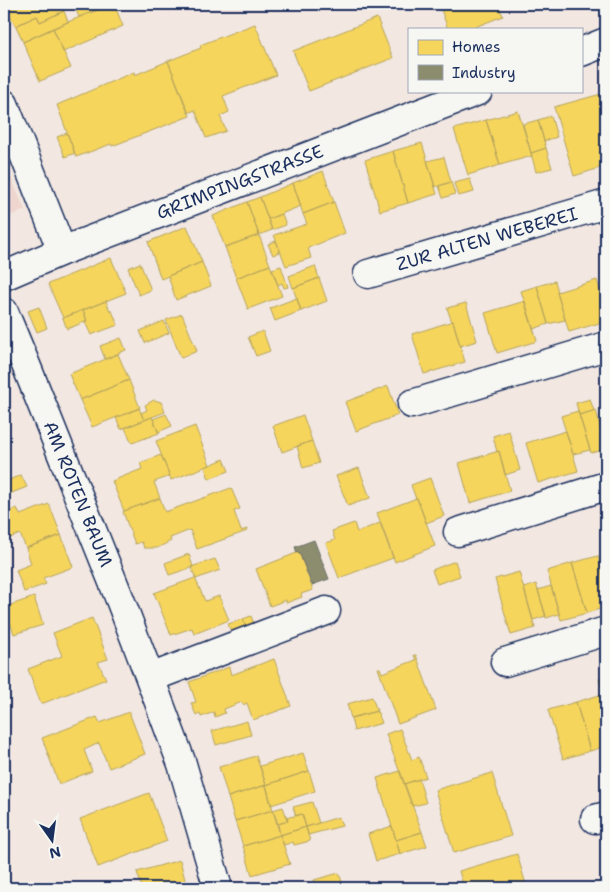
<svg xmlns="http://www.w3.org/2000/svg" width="610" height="892" font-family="'Shantell Sans',sans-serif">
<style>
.built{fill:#eed5cd}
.homes{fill:#f6d55c;stroke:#b4a35d}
.industry{fill:#8c8c6e;stroke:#6a7069}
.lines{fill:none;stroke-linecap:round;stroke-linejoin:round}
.minor-casing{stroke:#1b2f5e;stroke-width:31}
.minor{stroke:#f6f6f2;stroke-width:28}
.labels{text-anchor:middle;stroke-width:5;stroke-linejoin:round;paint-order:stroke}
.street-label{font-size:18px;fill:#1b2f5e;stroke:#f6f6f2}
</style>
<rect width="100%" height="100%" fill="#f2e7e1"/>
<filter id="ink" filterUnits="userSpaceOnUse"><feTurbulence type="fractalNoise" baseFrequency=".02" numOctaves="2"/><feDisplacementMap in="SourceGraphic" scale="10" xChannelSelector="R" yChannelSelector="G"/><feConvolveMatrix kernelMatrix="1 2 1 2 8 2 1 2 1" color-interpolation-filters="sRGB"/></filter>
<g filter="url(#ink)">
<path class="built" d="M4 162 25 210 4 218Z"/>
<path class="homes" d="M5 4H61L64 11 40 22 37 16 15 26Z
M73 4H103L104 7 79 17Z
M112 4H114L123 26 63 52 53 28Z
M439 4H498L503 16 470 29H448Z
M569 4H587L571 10Z
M64 11 68 22 23 42 16 26 37 16 40 22Z
M377 18 393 58 309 91 293 51Z
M255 24 276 75 223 96 229 112 220 116 226 131 206 138 195 110 188 113 168 61 201 48 200 45Z
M53 28 71 68 40 81 23 42Z
M168 61 190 116 112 146 111 144 76 157 57 105 134 72 135 75Z
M601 94 606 111V166L574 176 554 107Z
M518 111 532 156 500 165 486 120Z
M551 116 557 137 544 141 538 120Z
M486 120 500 165 468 175 454 129Z
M538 120 546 148 531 153 523 124Z
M67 133 75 153 65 157 57 137Z
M422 143 437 194 408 203 393 151Z
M546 148 552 168 536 172 531 153Z
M393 151 408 203 380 211 365 160Z
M444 157 451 182 435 187 427 161Z
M323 171 334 202 303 214 293 183Z
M470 179 474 192 458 196 454 183Z
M451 182 455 194 443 198 439 186Z
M293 183 301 206 268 219 260 197Z
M260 197 272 230 259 235 247 202Z
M247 202 259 235 225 247 213 216Z
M334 202 345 233 308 248 311 258 286 266 274 235 307 224 303 214Z
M282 214 286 225 272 230 268 219Z
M187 226 202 262 161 279 148 242Z
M259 235 270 265 236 278 225 247Z
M276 241 280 252 273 255 268 244Z
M111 258 126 293 63 318 48 284Z
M202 262 211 286 176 300 168 276Z
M140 263 151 290 139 295 128 268Z
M270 265 282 296 248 309 236 278Z
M281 266 288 287 284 288 282 283 278 285 272 269Z
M315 266 319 278 293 288 289 276Z
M319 278 327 301 301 311 293 288Z
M597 280 606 310V321L569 332 557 292Z
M555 281 558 292H557L565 320 548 324 537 286Z
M537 286 548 324 533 329 521 291Z
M297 298 301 311 275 321 270 308Z
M106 301 110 311H112L118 325 91 335 85 322 87 321 83 310Z
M525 301 537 341 497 353 485 313Z
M466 303 477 341 460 346 453 321 452 322 447 308Z
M39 307 47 328 37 332 28 311Z
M83 310 87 321 67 329 63 318Z
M182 314 197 351 181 358 166 320Z
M164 321 169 333 145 343 140 331Z
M453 321 465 362 424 374 412 334Z
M263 331 270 351 256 356 248 337Z
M121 338 126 350 105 359 100 346Z
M118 354 129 380 80 400 69 374Z
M129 380 140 408 92 427 80 400Z
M388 386 398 415 356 431 345 402Z
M590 399 594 411 579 415 576 403Z
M154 400 161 402 165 412 144 420 141 413 147 410 145 405Z
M139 408 144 420 121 429 116 418Z
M596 410 606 449 591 453 579 415Z
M578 411 590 450 573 454 561 416Z
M166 414 172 426 158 432 153 419Z
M303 415 312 441 282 452 273 426Z
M152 417 159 433 132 443 125 428Z
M606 420V448L599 422Z
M195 426 210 465 171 480 156 441Z
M509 431 520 470 505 475 499 451 497 452 493 436Z
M566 431 578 471 538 483 526 443Z
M312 441 319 463 303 468 297 446Z
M499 451 510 491 470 503 459 463Z
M161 455 170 476 154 482 160 498 124 511 112 481 142 469 140 463Z
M224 459 229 471 209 479 205 467Z
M359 468 370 498 348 506 336 476Z
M21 475 27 487 4 496V482Z
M430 478 444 516 426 523 417 498 416 499 411 485Z
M231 488 240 509 234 511 241 531 247 529V531L197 549 190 530 170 538 171 541 157 548H144L142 542 135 544 123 512 124 511 160 498 165 512Z
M417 498 435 546 395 562 377 513Z
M49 504 61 535 26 548 20 534 5 540 6 542 4 543V514L17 508 20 515Z
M354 523 357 532 380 523 393 558 339 578 326 543 335 540 332 531Z
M61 535 73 567 43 578 46 584 24 592 16 570 31 564 26 548Z
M299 552 313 590 301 594 302 597 286 603V600L270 606 256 569Z
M189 554 193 567 169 575 165 563Z
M598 556 606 585V607L587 613 572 563Z
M215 559 220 570 196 579 191 567Z
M455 561 460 576 437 584 432 570Z
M572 563 587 613 561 620 547 571Z
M606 570V585L602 571Z
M519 572 535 628 511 635 495 579Z
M195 578 205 601 219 596 229 620 194 634 192 628 171 635 154 593Z
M536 584 546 616 533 620 524 588Z
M551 586 559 614 546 618 538 590Z
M34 597 43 625 14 634 5 607Z
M251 616 256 629 248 632 243 619Z
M92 618 108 659 98 662 106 679 41 704 28 669 62 656 53 633Z
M243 619 248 632 233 637 228 624Z
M414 655H416L436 710 398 724 378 668H380L382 673 416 660Z
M274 659 291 706 253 720 247 703 243 705 242 702 224 709 225 713 215 717 214 712 201 717 200 713 196 715 191 703 196 702 189 682 229 667 231 675Z
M606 677V705L599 679Z
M603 694 606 705V746L590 751 576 702Z
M372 697 377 711 351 718 347 704Z
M576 702 590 751 563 759 548 710Z
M377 711 382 723 354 731 351 718Z
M129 712 145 754 109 768 99 743 84 750 92 771 59 784 42 738 97 717 100 723Z
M247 721 251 735 216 745 212 731Z
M400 729 412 760 419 757 426 777 404 784 386 734Z
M303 753 309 771 266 785 260 766Z
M256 756 266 785 228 797 219 767Z
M309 771 315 791 271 805 266 785Z
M400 771 422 832 396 840 377 778Z
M492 773 511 836 454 853 435 790Z
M419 779 426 803 412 806 404 784Z
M266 785 273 810 235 821 228 797Z
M149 793 167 841 98 867 80 819Z
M312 802 319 823 306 827 302 814 296 816 293 807Z
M283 807 288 821 278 824 273 810Z
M273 810 280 835 243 846 235 821Z
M302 814 306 827 280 835 278 824 288 821 286 818Z
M339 817 342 826 308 835 306 827Z
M392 826 400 854 376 861 368 834Z
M306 827 310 841 294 845 293 842 284 845 280 835Z
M422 832 427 846 400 854 396 840Z
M280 835 290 864 252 875 243 846Z
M517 854 527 888H464L459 871Z
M180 860 187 888H142L137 872Z
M339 873 344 888H316L314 880Z"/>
<path class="industry" d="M314 540 329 579 312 585 299 552 297 553 295 547Z"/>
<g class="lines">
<g class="minor-casing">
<path id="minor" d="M581 52 606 42
M4 104 62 251
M368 274 606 204
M4 276 62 251 478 91
M4 312 26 365 121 602 150 678 182 764 218 888
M412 404 606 346
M458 532 606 486
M505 662 606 631
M150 678 326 611
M595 819 606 816"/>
</g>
<use href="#minor" class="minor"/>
</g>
</g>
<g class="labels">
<g class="street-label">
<text transform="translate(240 182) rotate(-21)" y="6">GRIMPINGSTRASSE</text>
<text transform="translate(487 239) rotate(-16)" y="6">ZUR ALTEN WEBEREI</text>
<text transform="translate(78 494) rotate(68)" y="6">AM ROTEN BAUM</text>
</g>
</g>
<rect width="610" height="892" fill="none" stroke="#f6f6f2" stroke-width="20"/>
<rect x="10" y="10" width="590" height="872" fill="none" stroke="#1b2f5e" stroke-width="2" filter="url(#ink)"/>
<rect x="408" y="28" width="175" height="65" fill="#f6f6f2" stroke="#9ea6b7"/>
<rect x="418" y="40" width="25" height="15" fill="#f6d55c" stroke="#9ea6b7"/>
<text x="452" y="52" font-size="15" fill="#1b2f5e">Homes</text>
<rect x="418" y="65" width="25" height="15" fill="#8c8c6e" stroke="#9ea6b7"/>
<text x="452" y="78" font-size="15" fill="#1b2f5e">Industry</text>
<g transform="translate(52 840) rotate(166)" stroke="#f6f6f2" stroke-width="4" paint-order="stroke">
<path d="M0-4L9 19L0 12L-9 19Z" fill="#1b2f5e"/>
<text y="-8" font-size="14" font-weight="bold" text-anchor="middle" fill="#1b2f5e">N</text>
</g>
</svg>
